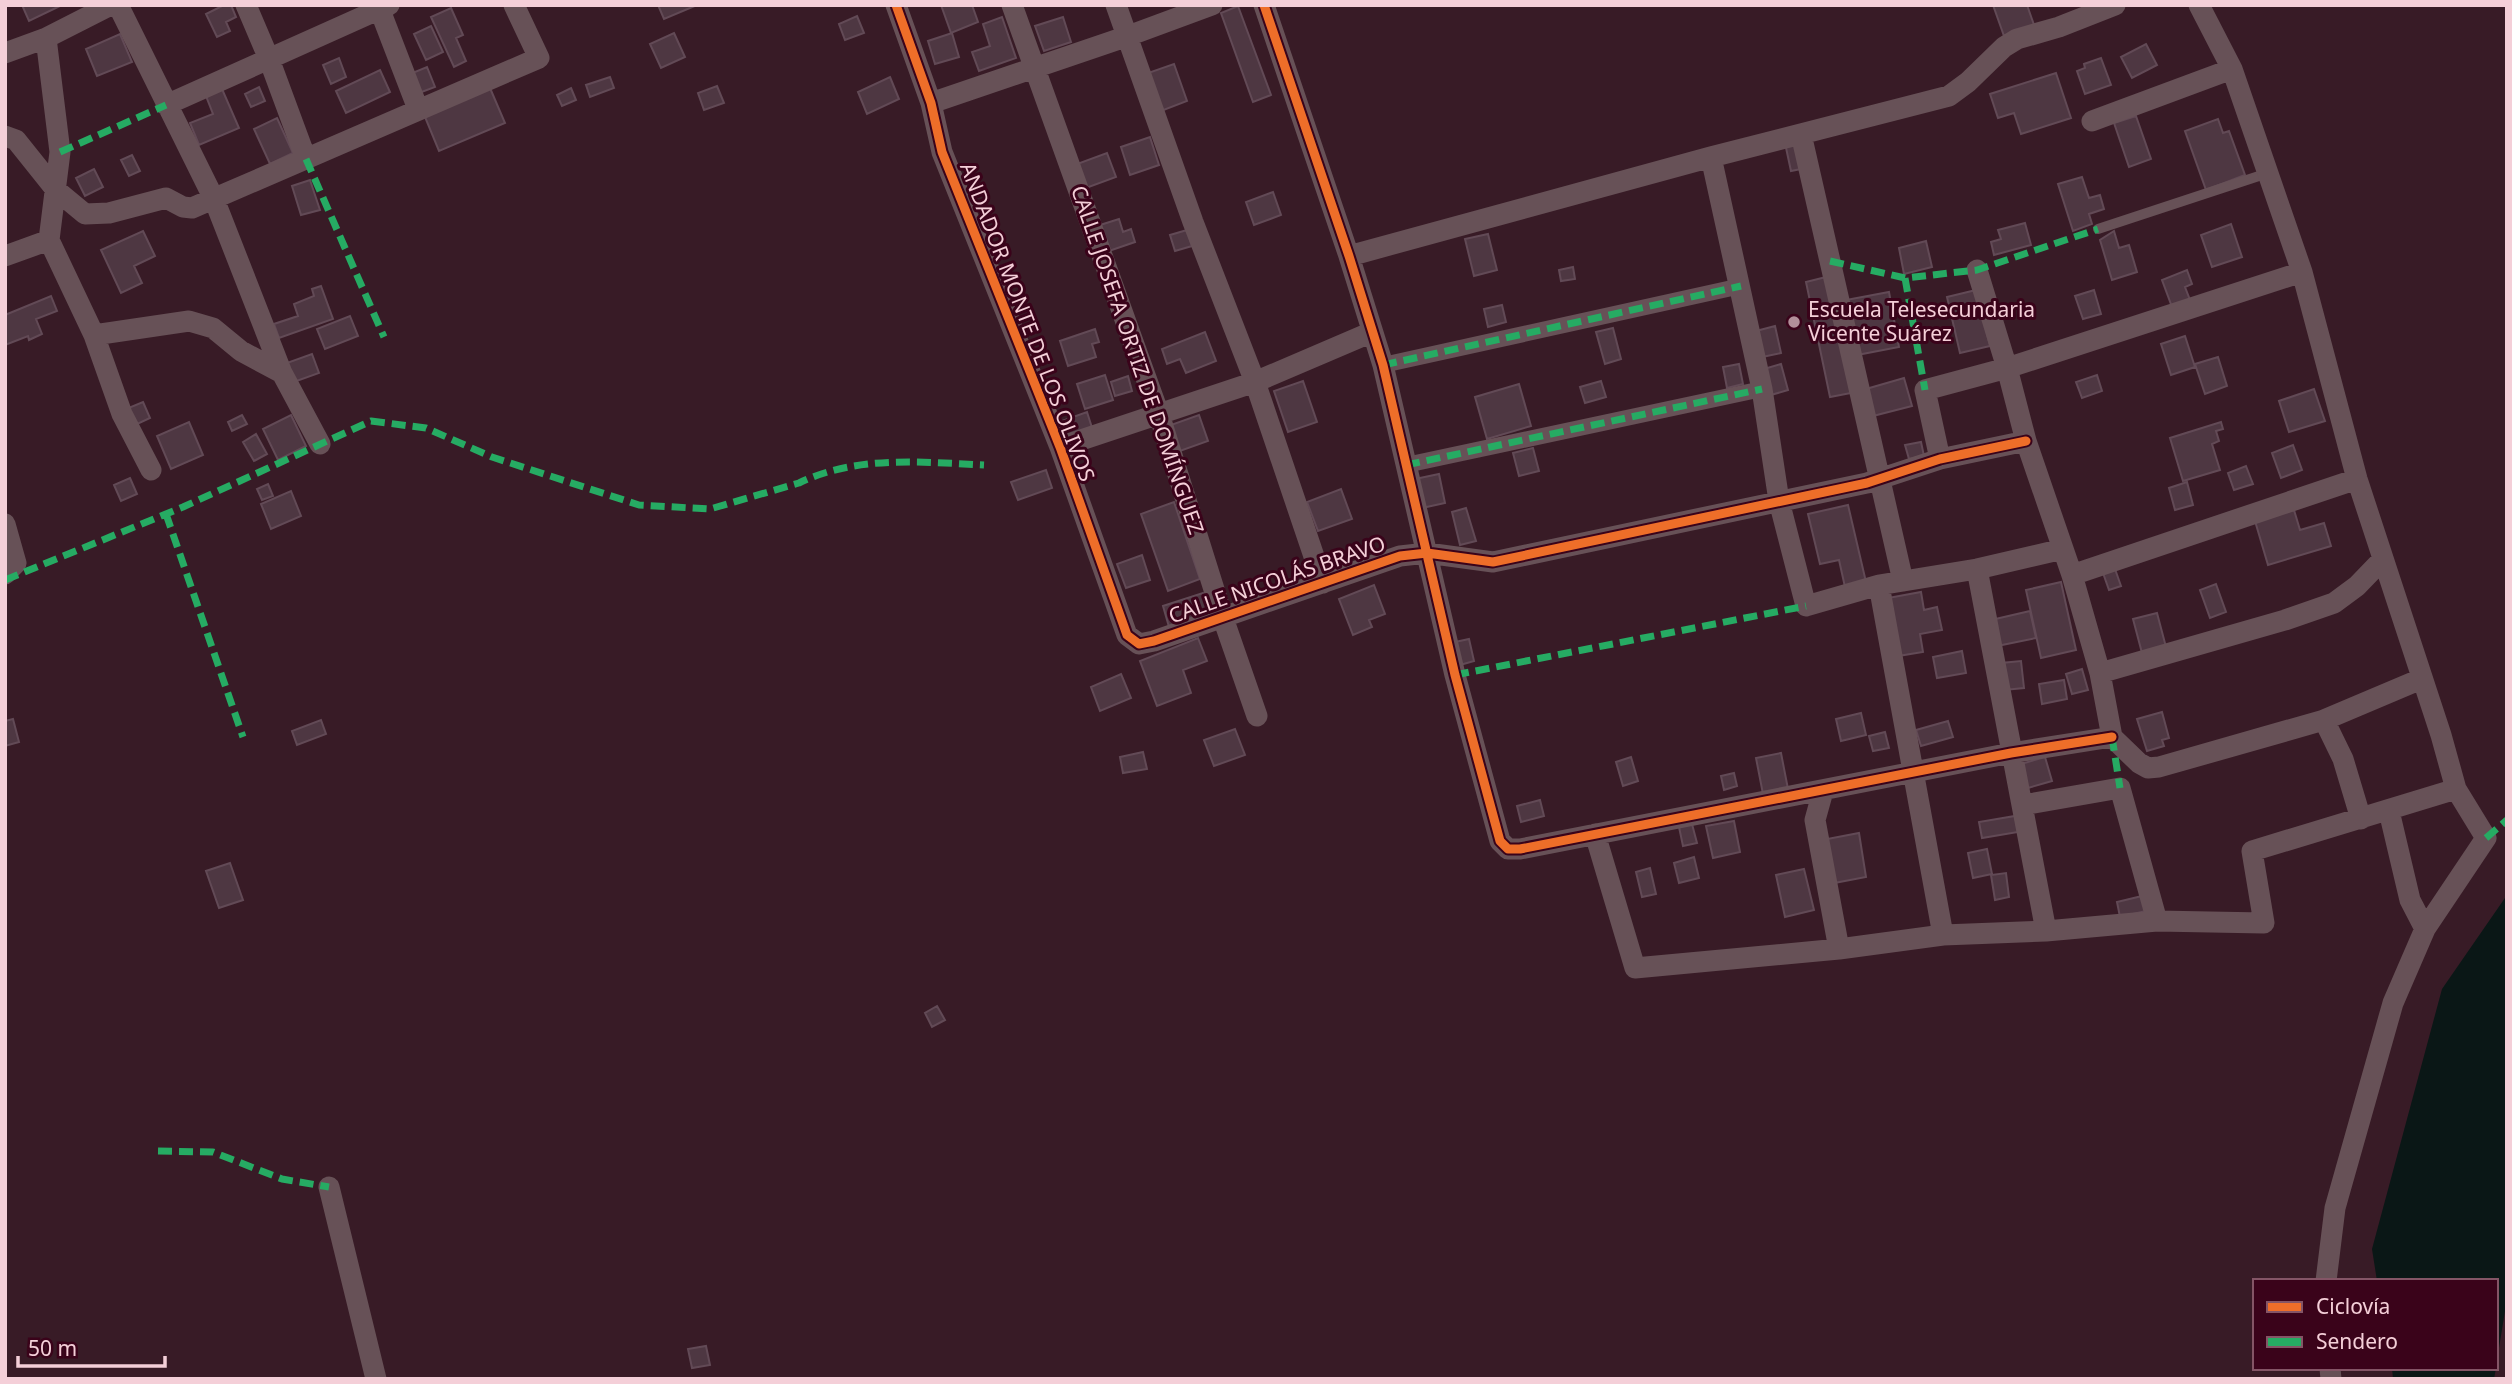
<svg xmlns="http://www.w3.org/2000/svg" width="2512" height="1384" font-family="'Noto Sans',sans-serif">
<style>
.water{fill:#0a1716}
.building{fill:#4e3742;stroke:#624a56;stroke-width:2}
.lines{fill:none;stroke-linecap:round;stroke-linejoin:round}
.service{stroke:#675157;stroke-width:10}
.pedestrian{stroke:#675157;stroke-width:16}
.minor{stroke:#675157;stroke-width:21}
.quiet{stroke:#26ab63;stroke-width:7;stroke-dasharray:14 7;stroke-linecap:butt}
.cycleway-casing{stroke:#3a031a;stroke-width:13}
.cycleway{stroke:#ee6e29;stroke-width:9}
.poi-dot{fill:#b2909a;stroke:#3a031a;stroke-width:2.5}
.labels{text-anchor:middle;stroke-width:6;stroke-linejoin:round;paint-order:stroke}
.poi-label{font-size:21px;fill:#f4cfd8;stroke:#3a031a;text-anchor:start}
.street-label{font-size:21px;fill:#f4cfd8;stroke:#3a031a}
</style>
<rect width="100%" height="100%" fill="#381b26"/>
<path class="water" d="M2507 895V1299L2496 1366V1281H2377L2372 1249 2442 989Z
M2392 1368H2496L2494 1379H2393Z"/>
<path class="building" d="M22 5H62L29 21Z
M224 5H231L236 17 226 22 230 31 217 37 206 14Z
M658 5H697L664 19Z
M941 5H972L978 22 951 33Z
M1993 5H2027L2034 25 2004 36Z
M1238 6 1271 95 1253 102 1221 13Z
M451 8 463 35 456 38 466 61 454 67 431 17Z
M857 16 864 33 845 40 839 24Z
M1002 17 1016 58 979 71 972 52 990 46 983 24Z
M1063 17 1071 42 1044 51 1035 26Z
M431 26 443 52 426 60 414 34Z
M674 33 685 57 661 68 650 44Z
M952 33 959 57 935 64 928 41Z
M120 34 132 62 97 76 86 49Z
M2146 44 2157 65 2132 78 2121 57Z
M339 58 346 77 331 84 323 65Z
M2101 58 2111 85 2085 94 2077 71 2085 68 2084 64Z
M1174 64 1187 101 1161 111 1148 73Z
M427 67 435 87 419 93 410 74Z
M380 70 390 92 346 113 336 91Z
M2056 73 2071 118 2021 134 2014 113 1998 118 1990 94Z
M610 77 614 88 590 97 586 85Z
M890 77 899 99 867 114 858 92Z
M717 86 724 103 704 110 698 93Z
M259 87 265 101 251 107 245 94Z
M490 88 505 123 439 151 425 117Z
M571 88 576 100 562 106 557 95Z
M222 89 239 128 199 145 190 123 213 114 206 96Z
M2136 116 2151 159 2129 167 2114 123Z
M277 118 293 153 270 164 254 129Z
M2218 119 2223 133 2229 131 2245 175 2206 190 2185 131Z
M1150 137 1159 165 1130 175 1121 147Z
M1800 141 1806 168 1791 171 1785 143Z
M1107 153 1116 177 1086 188 1077 164Z
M132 155 140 171 129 176 121 160Z
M94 169 103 187 85 196 76 178Z
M2082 177 2089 198 2100 195 2104 209 2089 214 2092 224 2073 231 2058 184Z
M310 180 320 210 301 215 292 186Z
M1273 192 1281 215 1254 225 1246 202Z
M1119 219 1123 232 1131 229 1135 242 1106 252 1097 226Z
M2025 223 2031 245 1994 255 1991 242 2001 239 1998 230Z
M2231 224 2242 257 2212 267 2201 235Z
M1187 230 1192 246 1175 251 1170 235Z
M143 231 155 256 134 266 142 283 121 293 101 250Z
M2114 231 2119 248 2129 245 2137 272 2112 280 2100 240Z
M1488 234 1497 270 1474 276 1465 239Z
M1926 241 1932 267 1904 274 1899 248Z
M1573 267 1575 279 1561 281 1559 270Z
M2187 270 2192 284 2185 287 2190 300 2172 307 2162 280Z
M1826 277 1851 393 1830 397 1806 282Z
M321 286 333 319 279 338 274 324 298 316 294 304 314 296 312 289Z
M1976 290 1990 346 1960 353 1947 297Z
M2094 290 2101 314 2083 319 2075 296Z
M1889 292 1899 347 1857 355 1846 300Z
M51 296 57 311 36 319 42 334 29 340 28 336 5 345V315Z
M1502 305 1506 322 1488 327 1484 309Z
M350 316 358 336 325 349 317 329Z
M1775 326 1781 353 1762 357 1756 331Z
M1613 328 1621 359 1605 364 1596 332Z
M1095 329 1099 342 1092 344 1096 357 1068 366 1060 341Z
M1205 332 1216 361 1186 373 1180 359 1167 364 1162 349Z
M2185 336 2195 367 2171 375 2161 344Z
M312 354 319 373 291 383 284 364Z
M2218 357 2227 386 2205 394 2195 364Z
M1739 364 1743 384 1727 388 1723 367Z
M1781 364 1788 390 1771 395 1764 369Z
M1105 375 1113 400 1085 409 1077 384Z
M2097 375 2102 391 2082 398 2076 382Z
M1128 376 1132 391 1115 396 1111 382Z
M1904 378 1912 406 1873 416 1866 389Z
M1303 381 1317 422 1288 432 1274 391Z
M1601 381 1606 397 1585 403 1580 387Z
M1519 384 1531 426 1487 439 1475 397Z
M2314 389 2325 421 2289 432 2279 401Z
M143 402 150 418 133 426 126 409Z
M1087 412 1093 431 1062 442 1056 423Z
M242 415 247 424 232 431 228 422Z
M291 415 306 446 278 460 263 429Z
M1199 415 1208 441 1177 452 1168 426Z
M189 422 203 455 171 469 157 436Z
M2221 422 2223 429 2216 431 2219 441 2212 444 2220 470 2183 481 2170 438Z
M256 434 267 454 254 461 243 442Z
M1921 442 1924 456 1909 459 1905 445Z
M2293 445 2302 470 2281 478 2272 453Z
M1533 448 1539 471 1519 476 1513 453Z
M2246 466 2253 484 2234 490 2228 473Z
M1046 470 1052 488 1018 500 1011 482Z
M1439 474 1445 503 1422 508 1415 479Z
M130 478 137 494 121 501 114 485Z
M2187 482 2193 505 2175 510 2169 488Z
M268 484 273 496 262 500 257 489Z
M1341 489 1352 519 1318 531 1307 502Z
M291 491 301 516 271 529 261 504Z
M1174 502 1200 579 1168 591 1141 514Z
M1848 505 1866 582 1845 587 1839 560 1820 564 1808 514Z
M1466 508 1476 541 1460 545 1452 512Z
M2294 510 2300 530 2324 523 2331 546 2268 565 2255 521Z
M1142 555 1150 580 1126 588 1117 564Z
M2115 569 2121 586 2109 590 2103 573Z
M2061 582 2076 650 2041 658 2026 590Z
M2216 584 2226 612 2210 618 2200 590Z
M1374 585 1385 614 1369 620 1372 627 1353 635 1339 599Z
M1921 592 1924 610 1937 607 1942 630 1920 634 1923 652 1898 656 1888 598Z
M1203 593 1210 613 1169 627 1163 606Z
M2030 611 2036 638 1997 646 1991 620Z
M2157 613 2166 647 2142 653 2133 619Z
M1198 638 1207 661 1183 670 1191 693 1157 706 1140 661Z
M1469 639 1474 661 1460 665 1455 642Z
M1962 651 1966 673 1937 678 1933 657Z
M2021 661 2024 688 2004 690 2001 663Z
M2082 669 2088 690 2072 694 2066 674Z
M1121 674 1131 698 1100 711 1091 687Z
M2064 680 2067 699 2042 704 2039 684Z
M2162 712 2169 738 2162 740 2164 746 2147 751 2137 719Z
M1861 713 1866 735 1841 741 1836 719Z
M13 719 19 742 5 746V721Z
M321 720 326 734 297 745 292 731Z
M1948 721 1953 737 1921 746 1916 730Z
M1235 729 1245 755 1214 766 1204 740Z
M1885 732 1889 748 1873 751 1869 736Z
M1143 752 1147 769 1123 773 1120 757Z
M1781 753 1788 789 1763 794 1756 758Z
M1631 757 1638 781 1623 786 1616 762Z
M2045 757 2052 781 2028 788 2021 764Z
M1734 773 1737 786 1724 790 1721 776Z
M1540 800 1544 816 1521 822 1517 806Z
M2015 816 2018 832 1982 838 1979 822Z
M1734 821 1740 852 1713 858 1706 826Z
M1692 824 1697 843 1683 846 1679 827Z
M1859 833 1866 877 1829 884 1822 840Z
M1987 849 1992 874 1973 878 1968 853Z
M1694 857 1699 878 1679 883 1674 863Z
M230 863 243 900 219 908 206 871Z
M1650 868 1656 894 1642 897 1636 872Z
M1804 869 1814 910 1785 917 1776 875Z
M2006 873 2009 897 1995 900 1991 875Z
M2142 896 2146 911 2120 917 2117 902Z
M937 1006 945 1020 932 1027 925 1013Z
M706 1346 710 1365 692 1368 688 1349Z"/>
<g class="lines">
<path class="service" d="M2098 229 2268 173"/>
<path class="pedestrian" d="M1383 365 1741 286
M1406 465 1762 389"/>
<path class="minor" d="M118 5 214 199 282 373 320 444
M246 5 269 59 306 159
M378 5 418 109
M896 5 931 103 942 152 1060 447 1127 635 1139 644 1154 641 1400 556 1427 553 1493 562 1867 483 1940 459 2026 441
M1012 5 1159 414 1223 618 1257 716
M1116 5 1193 222 1255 382 1323 583
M1264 5 1349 256 1383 365 1455 675 1500 841 1508 849H1520L2011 753 2112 737
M2199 5 2232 69 2302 272 2357 479 2441 735 2456 789 2486 838 2425 929 2393 1003 2335 1208 2326 1281
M46 38 60 152 49 240 94 335 122 414 151 470
M5 53 46 38 111 5
M931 103 1128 36 1212 5
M166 105 389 5
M2092 121 2232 69
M1801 134 1903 581
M5 136 16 140 56 190 85 214 109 213 166 198 183 207 192 208 539 58 514 5
M1711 157 1762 389 1779 501 1806 606 1879 585 1977 569 2063 549
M5 256 49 240
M1349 256 1711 157 1949 96 1968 82 2004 47 2017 39 2059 27 2115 5
M1977 270 2007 368 2026 441 2072 575 2100 673 2112 737 2139 763 2148 768 2159 767 2324 720
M94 335 189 321 213 328 241 351 282 373
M1060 447 1255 382 1372 332
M1940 459 1925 390 2007 368 2302 272
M5 524 16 563 5 574
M1977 569 2046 931
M2072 575 2357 479
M1879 585 1943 935
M2100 673 2285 620 2334 603 2357 586 2383 559
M1823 791 1815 820 1839 949
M2023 805 2120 788 2157 921
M2389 811 2410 900 2425 929
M2361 819 2343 759 2324 720 2421 679
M1595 834 1635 968 1839 949 1943 935 2046 931 2157 921 2264 923 2252 851 2456 789
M329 1187 376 1379
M2330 1368 2331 1379"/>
<path class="quiet" d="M60 152 166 105
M306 159 384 337
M1830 261 1905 278 1977 270 2098 229
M1905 278 1925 390
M1383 365 1741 286
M1406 465 1762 389
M166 514 243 737
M5 580 183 507 371 421 426 428 492 457 639 505 710 509 799 483C857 455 922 462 984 465
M1455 675 1806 606
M2112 737 2120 788
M2486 838 2507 820
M158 1151 213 1152 282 1179 329 1187"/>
<g class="cycleway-casing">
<path id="cycleway" d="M896 5 931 103 942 152 1060 447 1127 635 1139 644 1154 641 1400 556 1427 553 1493 562 1867 483 1940 459 2026 441
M1264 5 1349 256 1383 365 1455 675 1500 841 1508 849H1520L2011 753 2112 737"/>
</g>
<use href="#cycleway" class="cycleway"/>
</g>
<circle class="poi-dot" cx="1794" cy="322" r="7"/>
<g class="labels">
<g class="poi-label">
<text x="1808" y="317">Escuela Telesecundaria<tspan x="1808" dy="24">Vicente Suárez</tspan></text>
</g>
<g class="street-label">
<text transform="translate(1027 322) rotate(69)" y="7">ANDADOR MONTE DE LOS OLIVOS</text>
<text transform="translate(1137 360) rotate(71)" y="7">CALLE JOSEFA ORTIZ DE DOMÍNGUEZ</text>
<text transform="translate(1277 580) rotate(-19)" y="7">CALLE NICOLÁS BRAVO</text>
</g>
</g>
<rect width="2512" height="1384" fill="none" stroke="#f4cfd8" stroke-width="14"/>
<rect x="2253" y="1279" width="245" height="91" fill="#3a031a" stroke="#845566" stroke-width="2"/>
<rect x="2267" y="1302" width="35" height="10" fill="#ee6e29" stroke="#845566" stroke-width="2"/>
<text x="2316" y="1314" font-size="21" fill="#f4cfd8">Ciclovía</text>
<rect x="2267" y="1337" width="35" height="10" fill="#26ab63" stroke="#845566" stroke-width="2"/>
<text x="2316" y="1349" font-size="21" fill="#f4cfd8">Sendero</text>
<path d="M18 1356v10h147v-10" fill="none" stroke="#f4cfd8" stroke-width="3.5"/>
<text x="28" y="1356" font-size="21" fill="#f4cfd8" stroke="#3a031a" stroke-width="5" paint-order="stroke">50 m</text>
</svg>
